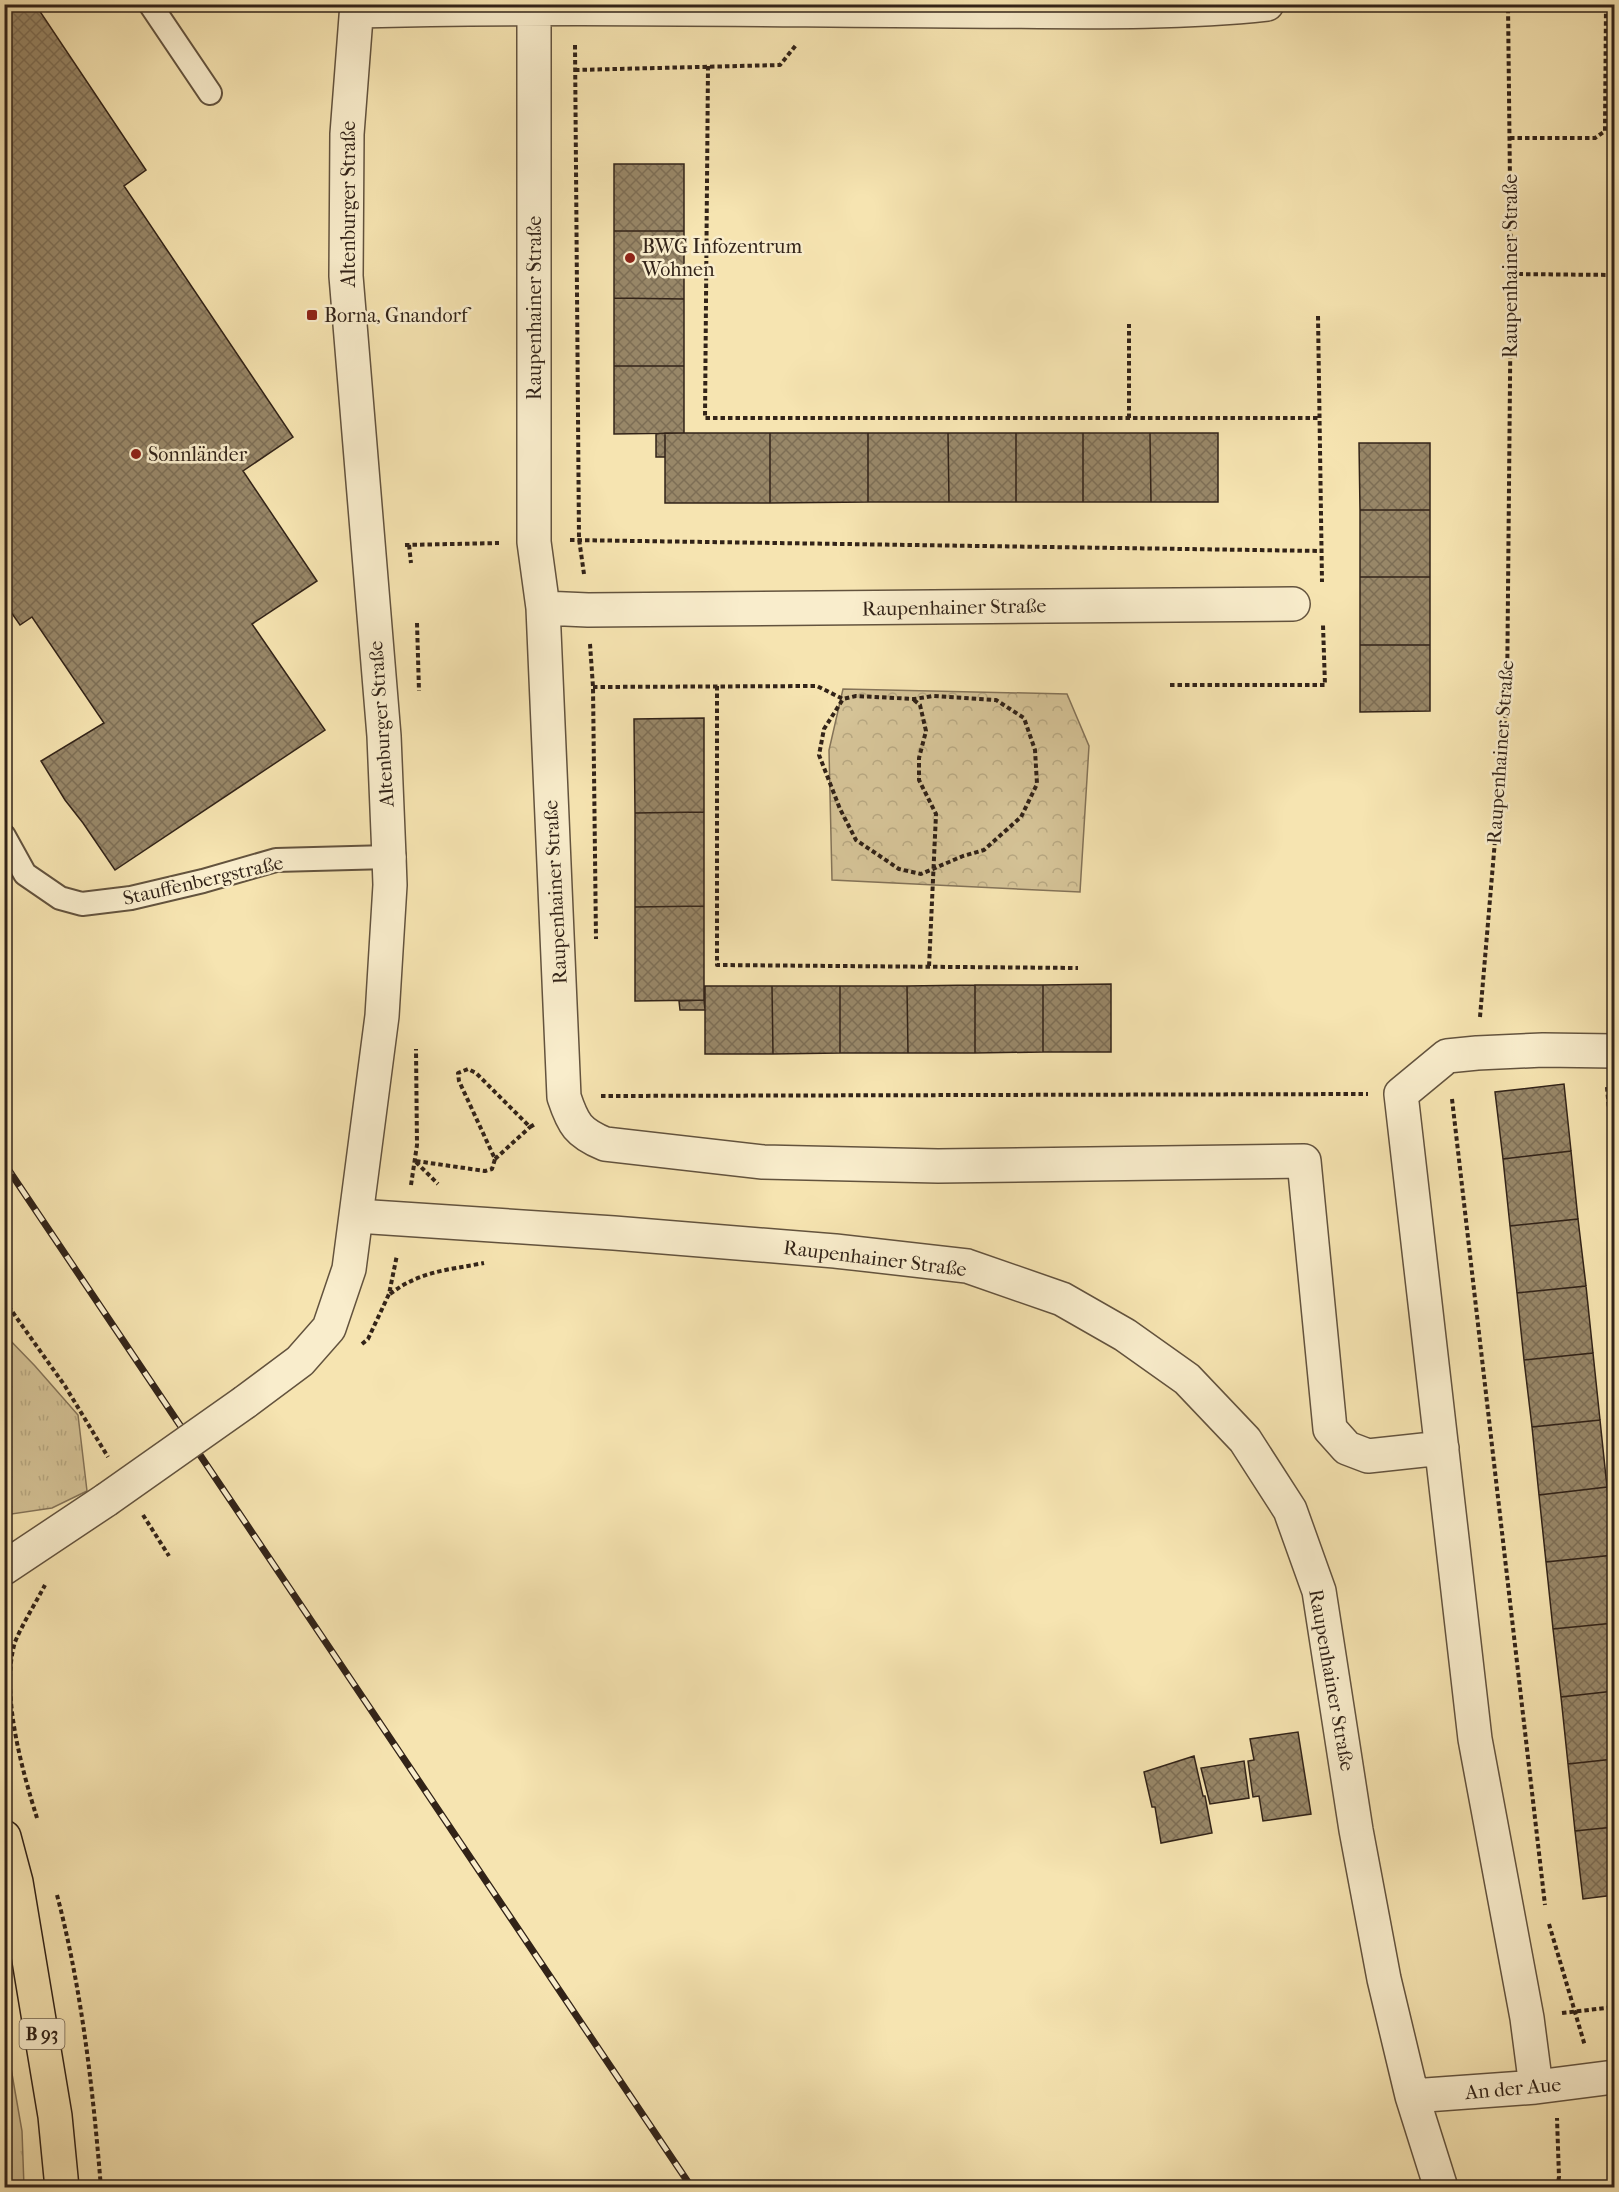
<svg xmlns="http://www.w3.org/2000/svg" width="1619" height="2192" font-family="'IM FELL French Canon',serif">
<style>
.grass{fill:url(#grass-tufts);stroke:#847358;stroke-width:1.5}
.park{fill:url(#park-crowns);stroke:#847358;stroke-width:1.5}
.building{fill:url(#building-cross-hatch);stroke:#322318;stroke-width:1.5}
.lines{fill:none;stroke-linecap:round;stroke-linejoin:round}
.service-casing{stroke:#63533e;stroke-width:26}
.minor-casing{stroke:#63533e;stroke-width:36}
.tertiary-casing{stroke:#63533e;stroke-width:36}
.primary-casing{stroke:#322318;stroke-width:36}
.path{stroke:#322318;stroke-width:4;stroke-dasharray:4.5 3;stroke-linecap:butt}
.service{stroke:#f9edcc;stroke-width:22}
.minor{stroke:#f9edcc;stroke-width:33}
.tertiary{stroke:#f9edcc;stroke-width:33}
.primary{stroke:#f6e4b1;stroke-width:33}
.rail-casing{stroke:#322318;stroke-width:7}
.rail{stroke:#f9edcc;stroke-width:4.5;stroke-dasharray:14;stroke-linecap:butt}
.tertiary-bridge-casing{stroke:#63533e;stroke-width:36;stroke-linecap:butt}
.tertiary-bridge{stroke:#f9edcc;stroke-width:33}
.poi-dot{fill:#8f2418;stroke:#f9edcc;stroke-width:2}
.labels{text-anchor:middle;stroke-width:5;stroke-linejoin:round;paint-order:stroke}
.shield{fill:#f9edcc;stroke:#6e604e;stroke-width:1.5}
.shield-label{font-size:18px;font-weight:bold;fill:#322318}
.street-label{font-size:20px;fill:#322318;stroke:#f9edcc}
.poi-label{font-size:20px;fill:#322318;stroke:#f9edcc;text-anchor:start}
</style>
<defs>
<pattern id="grass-tufts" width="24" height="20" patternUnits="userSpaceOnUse" patternTransform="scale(1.5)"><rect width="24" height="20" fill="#d5c397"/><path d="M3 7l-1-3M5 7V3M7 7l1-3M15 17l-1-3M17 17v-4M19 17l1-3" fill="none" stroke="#b7a781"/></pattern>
<pattern id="park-crowns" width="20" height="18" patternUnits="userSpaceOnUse" patternTransform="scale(1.5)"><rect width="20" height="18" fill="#d5c397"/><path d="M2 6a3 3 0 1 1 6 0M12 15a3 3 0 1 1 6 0" fill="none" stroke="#b7a781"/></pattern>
<pattern id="building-cross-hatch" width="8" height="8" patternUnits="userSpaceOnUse" patternTransform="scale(1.5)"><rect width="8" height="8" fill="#988768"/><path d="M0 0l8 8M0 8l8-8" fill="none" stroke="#7d6e55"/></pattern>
</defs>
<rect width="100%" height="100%" fill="#f6e4b1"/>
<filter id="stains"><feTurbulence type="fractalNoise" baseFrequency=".00333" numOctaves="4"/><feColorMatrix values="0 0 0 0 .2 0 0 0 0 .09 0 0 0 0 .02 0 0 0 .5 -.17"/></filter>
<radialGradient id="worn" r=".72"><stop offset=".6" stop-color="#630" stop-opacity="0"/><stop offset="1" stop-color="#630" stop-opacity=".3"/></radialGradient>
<path class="grass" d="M5 1335 35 1366 78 1415 87 1491 52 1508 5 1515Z
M5 2034 22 2131 24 2187H5Z"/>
<path class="park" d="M843 689 1067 694 1089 746 1080 892 832 880 829 750Z"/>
<path class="building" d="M4 4H35L146 170 124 186 293 437 243 471 317 581 252 624 325 730 115 870 83 823 65 800 41 761 104 723 32 617 20 625 4 602Z
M614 164H684V231H614Z
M614 231H684V299L614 298Z
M614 298 684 299V366H614Z
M614 366H684V433L614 434Z
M665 433V457H656V434Z
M665 433H770V503H665Z
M770 433H868V502L770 503Z
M868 433H948L949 502H868Z
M948 433H1016V502H949Z
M1016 433H1083V502H1016Z
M1083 433H1150L1151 502H1083Z
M1150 433H1218V502H1151Z
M1359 443H1430V510H1360Z
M1360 510H1430V577H1360Z
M1360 577H1430V645H1360Z
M1360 645H1430V711L1360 712Z
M704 718V812L635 813 634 719Z
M704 812V906L635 907V813Z
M704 906V1000L635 1001V907Z
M1111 984V1052H1043V985Z
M975 985V1053H908L907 986Z
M975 985H1043V1052L975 1053Z
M705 986H772L773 1054H705Z
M772 986H840V1053L773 1054Z
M840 986H907L908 1053H840Z
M704 1000 705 1010H680L679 1001Z
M1564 1084 1571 1151 1503 1159 1495 1092Z
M1571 1151 1578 1219 1510 1226 1503 1159Z
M1578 1219 1586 1286 1517 1293 1510 1226Z
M1586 1286 1593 1353 1524 1360 1517 1293Z
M1593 1353 1600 1420 1532 1427 1524 1360Z
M1600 1420 1607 1487 1539 1495 1532 1427Z
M1607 1487 1614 1555 1546 1562 1539 1495Z
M1614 1555V1623L1553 1629 1546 1562Z
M1614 1623V1691L1561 1697 1553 1629Z
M1614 1691V1759L1568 1764 1561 1697Z
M1298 1732 1311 1814 1263 1821 1259 1796 1253 1797 1248 1761 1254 1760 1250 1739Z
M1194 1756 1203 1796H1205L1212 1833 1161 1843 1155 1807H1152L1144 1772Z
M1614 1759V1827L1575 1831 1568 1764Z
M1244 1761 1249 1798 1210 1804 1201 1768Z
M1614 1827V1895L1583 1899 1575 1831Z"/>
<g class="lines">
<g class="service-casing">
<path id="service" d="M150 4 210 93
M4 836 25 874 60 898 82 904 131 898 203 881 276 860 389 857"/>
</g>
<g class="minor-casing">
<path id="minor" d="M357 4 347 134 346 276 384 736 389 857
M534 9V542L543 608 564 1097C573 1124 578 1133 605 1144L763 1162 938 1166 1304 1161 1330 1429 1347 1448 1368 1456 1442 1448
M357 11C556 6 756 10 956 11 1059 11 1165 15 1267 4
M543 608 588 610 1293 604
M357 1216 614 1233 835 1251 967 1266 1062 1299 1125 1335 1187 1379 1245 1440 1290 1510 1319 1591 1356 1830 1384 1979 1412 2096 1441 2188
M1536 2087 1527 2018 1475 1739 1401 1094 1447 1056 1477 1053 1543 1050 1614 1051
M1412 2096 1536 2087 1614 2077"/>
</g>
<g class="tertiary-casing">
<path id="tertiary" d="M245 1402 300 1361 329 1328 349 1269 382 1016 390 885 389 857
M4 1568 106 1500"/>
</g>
<g class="primary-casing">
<path id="primary" d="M4 1837 16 1882 55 2116 62 2188"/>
</g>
<path class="path" d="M575 45 579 539 584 574
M708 66 705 418H1319
M575 70 780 65 796 45
M1510 138H1595L1605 131 1606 4
M1511 274 1614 275
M1318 316 1322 582
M1129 418V324
M570 540 1322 551
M405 545 499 543
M409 545 411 563
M417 623 419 691
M590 644 593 687 596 939
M1170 685H1325L1323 625
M717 686V965L1078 968
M593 687 817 686 843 699 856 696 914 699 933 696 996 700 1024 718 1035 750 1037 784 1021 817 984 850 963 856 921 874 899 869 856 840 840 809 819 755 824 729 843 699
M914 700 920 705 926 731 919 758V780L936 814 929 967
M1480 1017 1507 699 1511 274 1508 4
M1607 1087 1614 1167
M601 1096 1368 1094
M1452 1099 1545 1905
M495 1159 530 1127
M416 1161 485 1171 492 1169 495 1159 459 1081 458 1073 468 1069 476 1073 530 1127 535 1124
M416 1162 438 1184
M411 1185 417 1145 416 1049
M390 1294C420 1271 448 1270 484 1263
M4 1300 65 1386 108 1457
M362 1344 368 1339 389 1294 397 1255
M143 1515 169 1556
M37 1818C22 1770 0 1692 15 1642 23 1623 35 1604 45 1585
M57 1895C82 1990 93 2090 101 2188
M1549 1924 1585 2046
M1562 2013 1614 2007
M1557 2188 1559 2177 1557 2118"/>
<use href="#service" class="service"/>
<use href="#minor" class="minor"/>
<use href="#tertiary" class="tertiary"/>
<use href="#primary" class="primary"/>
<g class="rail-casing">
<path id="rail" d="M4 1163 692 2188"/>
</g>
<use href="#rail" class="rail"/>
<g class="tertiary-bridge-casing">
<path id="tertiary-bridge" d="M106 1500 245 1402"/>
</g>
<use href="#tertiary-bridge" class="tertiary-bridge"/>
</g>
<g class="poi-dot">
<circle cx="630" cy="258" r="6"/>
<rect x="306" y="309" width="12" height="12" rx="3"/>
<circle cx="136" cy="454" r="6"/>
</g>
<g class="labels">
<rect class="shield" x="19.5" y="2019" width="45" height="30" rx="4.5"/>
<g class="shield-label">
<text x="42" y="2040">B 93</text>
</g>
<g class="street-label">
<text transform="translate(348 204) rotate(-90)" y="7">Altenburger Straße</text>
<text transform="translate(1510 266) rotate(-90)" y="7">Raupenhainer Straße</text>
<text transform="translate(534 308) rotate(-90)" y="7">Raupenhainer Straße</text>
<text transform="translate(954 607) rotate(-1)" y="7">Raupenhainer Straße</text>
<text transform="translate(381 724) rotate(-94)" y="7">Altenburger Straße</text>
<text transform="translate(1500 752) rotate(-86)" y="7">Raupenhainer Straße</text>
<text transform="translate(203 880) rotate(-13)" y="7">Stauffenbergstraße</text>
<text transform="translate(555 892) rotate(-93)" y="7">Raupenhainer Straße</text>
<text transform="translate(875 1258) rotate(7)" y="7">Raupenhainer Straße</text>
<text transform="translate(1332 1680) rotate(80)" y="7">Raupenhainer Straße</text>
<text transform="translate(1513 2088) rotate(-5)" y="7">An der Aue</text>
</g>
<g class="poi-label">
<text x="642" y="253">BWG Infozentrum<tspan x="642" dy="23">Wohnen</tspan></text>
<text x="324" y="322">Borna, Gnandorf</text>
<text x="148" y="461">Sonnländer</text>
</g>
</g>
<rect width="1619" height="2192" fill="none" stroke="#f6e4b1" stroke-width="24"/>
<rect x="6" y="6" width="1607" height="2180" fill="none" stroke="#322318" stroke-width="3"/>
<rect x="12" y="12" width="1595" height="2168" fill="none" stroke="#322318" stroke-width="1.5"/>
<rect width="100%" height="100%" filter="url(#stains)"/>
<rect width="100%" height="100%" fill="url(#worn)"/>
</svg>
